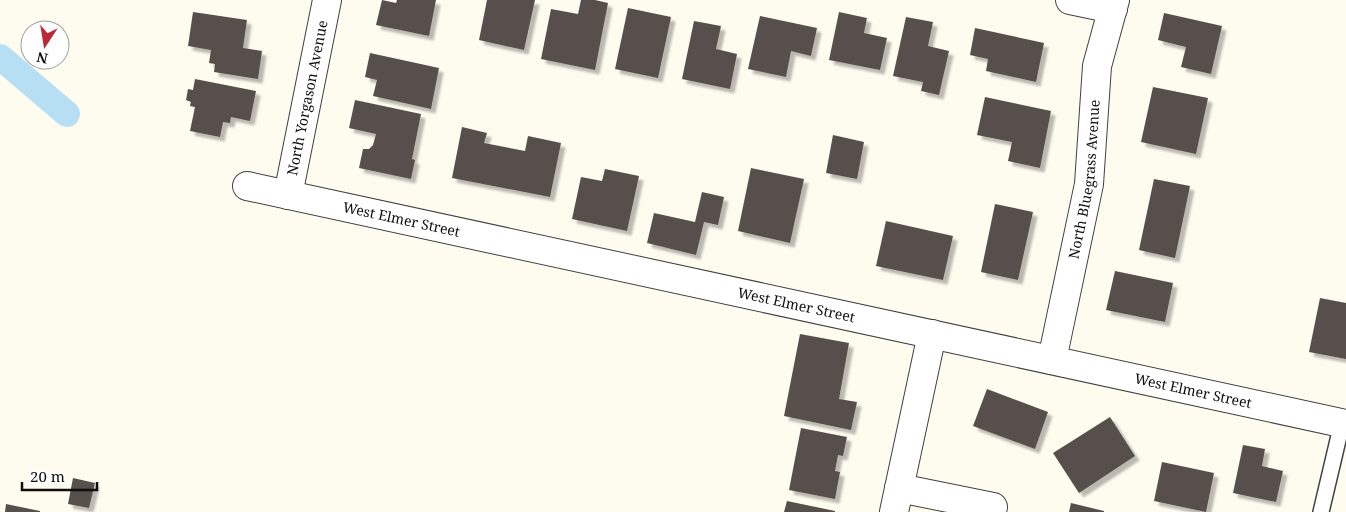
<svg xmlns="http://www.w3.org/2000/svg" width="1346" height="512" font-family="'Noto Serif',serif">
<style>
.lines{fill:none;stroke-linecap:round;stroke-linejoin:round}
.canal{stroke:#b6dff4;stroke-width:26}
.building{fill:#564f4b;filter:url(#shadow)}
.lane-casing{stroke:#414141;stroke-width:18}
.street-casing{stroke:#414141;stroke-width:30}
.lane{stroke:#fff;stroke-width:15}
.street{stroke:#fff;stroke-width:28}
.labels{text-anchor:middle;stroke-width:5;stroke-linejoin:round;paint-order:stroke}
.street-label{font-size:14px;fill:#0e0e0e;stroke:#fff}
</style>
<defs>
<filter id="shadow"><feDropShadow dx="4.5" dy="4.5" stdDeviation="1" flood-color="#0004"/></filter>
</defs>
<rect width="100%" height="100%" fill="#fefbef"/>
<g class="lines">
<path class="canal" d="M0 57 67 114"/>
</g>
<path class="building" d="M382 0 396 3 397 0H436L429 36 376 25Z
M487 0H535L524 50 479 40Z
M581 0H595L608 3 595 70 541 59 551 9 578 14Z
M628 8 671 17 658 78 615 69Z
M193 12 247 20 243 48 262 51 258 79 214 72 215 64 209 63 211 50 188 46Z
M839 12 867 18 864 33 887 38 880 70 829 60Z
M1164 13 1222 26 1211 74 1181 67 1186 47 1158 40Z
M760 16 817 28 811 56 791 51 786 77 748 69Z
M906 17 933 22 928 46 949 51 939 95 921 91 923 82 893 76Z
M694 21 721 26 716 49 737 54 730 89 682 79Z
M975 28 1044 43 1036 82 986 71 988 59 970 55Z
M370 53 439 68 431 109 373 96 377 80 365 77Z
M195 79 256 91 250 121 231 117 230 123 223 122 220 137 190 131 195 107 190 106 191 102 186 100 188 89 193 90Z
M1153 87 1208 98 1196 154 1141 142Z
M985 97 1051 111 1040 168 1008 161 1012 142 977 135Z
M355 100 421 114 412 159 415 160 411 179 359 168 363 149H369L373 145 376 134 349 128Z
M462 127 487 133 484 143 525 151 528 136 561 143 550 197 452 178Z
M833 135 864 142 857 179 826 173Z
M751 168 804 179 790 243 738 231Z
M605 169 639 176 627 231 572 219 581 177 602 181Z
M1154 179 1190 186 1175 258 1139 250Z
M702 192 724 197 718 225 704 222 696 255 647 243 654 213 695 222Z
M995 204 1033 212 1018 280 981 272Z
M886 221 953 236 943 280 876 266Z
M1115 271 1173 283 1165 322 1106 310Z
M1320 298 1346 303V359L1309 352Z
M800 334 849 343 839 399 857 402 851 430 784 416Z
M987 389 1048 412 1035 449 973 426Z
M1110 417 1135 456 1079 493 1053 453Z
M801 428 847 437 843 456 838 455 835 471 840 472 835 499 789 490Z
M1243 445 1265 449 1262 466 1283 471 1276 502 1233 493Z
M1162 462 1214 473 1206 512 1154 501Z
M73 478 95 483 89 508 68 504Z
M787 501 835 511V512H784Z
M1071 503 1104 511V512H1069Z
M6 504 40 511V512H5Z"/>
<g class="lines">
<g class="lane-casing">
<path id="lane" d="M1321 512 1342 423"/>
</g>
<g class="street-casing">
<g id="street">
<path d="M1070 0 1113 9"/>
<path id="s1" d="M247 186 1346 424"/>
<path id="s2" d="M288 195 327 0"/>
<path id="s3" d="M1052 360 1089 184 1097 66 1115 0"/>
<path d="M899 488 993 507"/>
<path d="M894 512 932 334"/>
</g>
</g>
<use href="#lane" class="lane"/>
<use href="#street" class="street"/>
</g>
<g class="labels">
<g class="street-label">
<text dy="5" stroke="none"><textPath href="#s2" startOffset="99">North Yorgason Avenue</textPath></text>
<text dy="5" stroke="none"><textPath href="#s3" startOffset="184">North Bluegrass Avenue</textPath></text>
<text dy="5" stroke="none"><textPath href="#s1" startOffset="158">West Elmer Street</textPath></text>
<text dy="5" stroke="none"><textPath href="#s1" startOffset="562">West Elmer Street</textPath></text>
<text dy="5" stroke="none"><textPath href="#s1" startOffset="968">West Elmer Street</textPath></text>
</g>
</g>
<g transform="translate(45 45) rotate(192)"><circle r="24" fill="#ffffff" stroke="#9f9f9f"/>
<path d="M0-4L9 19L0 12L-9 19Z" fill="#ba2a36"/>
<text y="-8" font-size="14" font-weight="bold" text-anchor="middle" fill="#0e0e0e">N</text>
</g>
<path d="M22 482v8h75v-8" fill="none" stroke="#0e0e0e" stroke-width="2.5"/>
<text x="30" y="482" font-size="15" fill="#0e0e0e" stroke="#ffffff" stroke-width="4" paint-order="stroke">20 m</text>
</svg>
